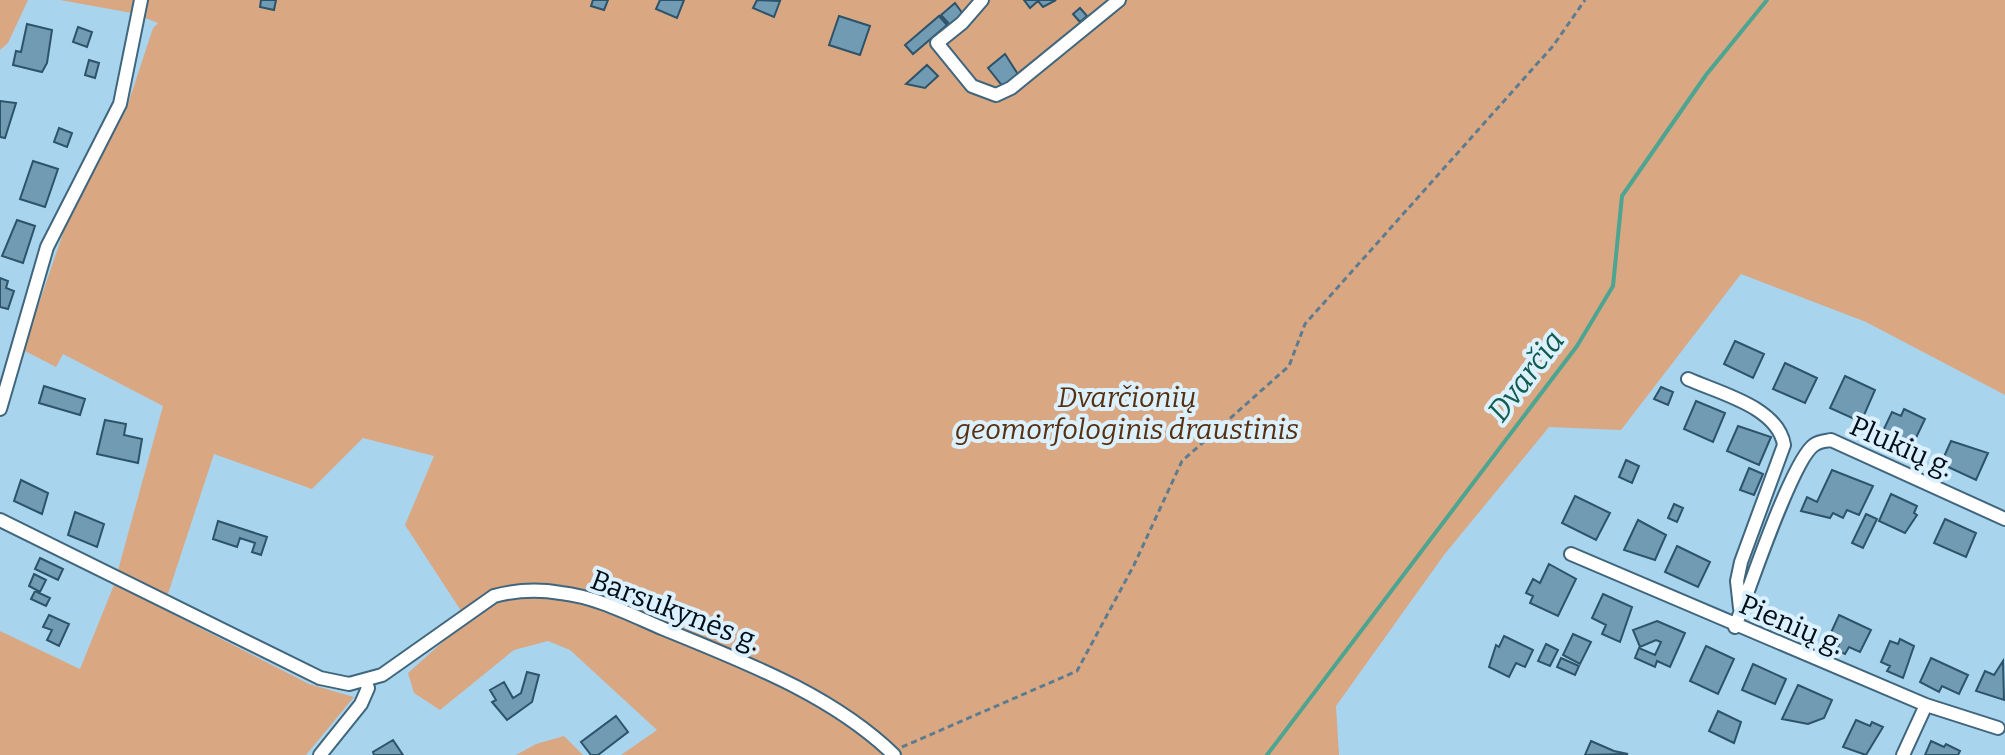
<svg xmlns="http://www.w3.org/2000/svg" width="2005" height="755" font-family="Bitter,serif">
<style>
.green{fill:#daa783}
.lines{fill:none;stroke-linecap:round;stroke-linejoin:round}
.stream{stroke:#4ca590;stroke-width:4}
.building{fill:#719ab3;stroke:#2c5369;stroke-width:2}
.street-casing{stroke:#3f667d;stroke-width:16}
.path{stroke:#5e7c8f;stroke-width:3;stroke-dasharray:6 4;stroke-linecap:butt}
.street{stroke:#fff;stroke-width:12}
.labels{text-anchor:middle;stroke-width:8;stroke-linejoin:round;paint-order:stroke}
.park-label{font-size:28px;font-style:italic;fill:#583010;stroke:#dcf1ff}
.street-label{font-size:28px;fill:#010e17;stroke:#dcf1ff}
.water-label{font-size:30px;font-style:italic;fill:#125b4d;stroke:#dcf1ff}
</style>
<rect width="100%" height="100%" fill="#a9d4ee"/>
<path class="green" d="M0 0H28L8 43 0 50Z
M60 0H2005V395L1866 322 1741 274 1621 430 1549 427 1444 555 1336 706 1339 755H621L657 730 570 650 548 641 514 650 440 710 414 693 408 673 467 620 405 525 434 456 363 438 312 489 214 454 163 609 309 684 354 697 306 755H0V631L80 669 114 585 163 406 63 354 56 367 23 350 69 216 126 110 153 28 158 23 132 13Z
M564 736 583 755H516L536 744Z"/>
<g class="lines">
<path class="stream" d="M1267 755 1577 346 1613 286 1622 196 1706 75 1767 0"/>
</g>
<path class="building" d="M261 0H276L274 10 260 7Z
M593 0H608L604 10 591 6Z
M660 0H684L677 18 656 9Z
M757 0 780 1 774 17 753 8Z
M1024 0H1056L1043 7 1038 1 1030 8Z
M955 3 963 14 950 25 941 15Z
M1080 8 1087 16 1080 22 1073 14Z
M839 16 870 26 860 55 829 45Z
M939 16 947 25 913 54 905 45Z
M27 24 52 30 47 63 42 72 13 65 16 51 21 52Z
M78 27 92 32 87 47 73 42Z
M1005 54 1019 76 1004 88 988 68Z
M89 60 99 63 95 78 85 75Z
M927 65 938 76 925 88 906 84Z
M0 101 16 103 5 138 0 137Z
M59 128 72 133 67 147 54 142Z
M33 161 58 169 45 207 20 199Z
M17 220 35 226 23 263 2 256Z
M0 278 8 281 6 288 14 291 8 309 0 307Z
M1735 341 1764 354 1753 378 1724 364Z
M1785 363 1817 378 1805 403 1773 389Z
M1845 376 1875 390 1861 422 1830 408Z
M44 386 85 399 80 415 39 403Z
M1661 387 1673 392 1668 405 1654 399Z
M1696 401 1725 413 1713 442 1684 429Z
M1904 409 1925 419 1914 442 1883 431 1892 412 1901 416Z
M105 420 126 424 124 435 142 439 138 463 97 454Z
M1738 426 1771 437 1759 465 1727 451Z
M1951 441 1988 453 1976 480 1946 466 1943 459Z
M1626 460 1639 466 1632 483 1619 477Z
M1749 468 1763 474 1754 495 1740 490Z
M1832 470 1873 486 1859 515 1847 510 1843 518 1833 513 1830 518 1801 511 1807 497 1817 502Z
M21 480 48 493 42 514 14 501Z
M1891 494 1917 506 1914 513 1917 515 1905 533 1879 521Z
M1575 496 1610 513 1596 540 1562 523Z
M1674 504 1683 508 1677 522 1668 518Z
M75 512 104 524 97 547 68 535Z
M1866 514 1877 519 1863 548 1852 543Z
M1945 519 1976 533 1966 557 1934 543Z
M1638 520 1666 535 1655 560 1624 550Z
M218 521 267 537 261 555 252 552 255 543 240 538 237 547 213 539Z
M1677 546 1710 562 1698 587 1665 572Z
M40 558 63 569 58 580 35 569Z
M1549 564 1576 579 1558 616 1530 603 1533 596 1526 593 1533 579 1540 583Z
M34 574 46 580 40 592 29 586Z
M35 591 50 598 46 606 31 599Z
M1603 594 1632 607 1620 642 1602 634 1606 625 1592 618Z
M49 615 69 624 59 646 47 640 52 630 43 627Z
M1839 615 1871 630 1860 652 1849 647 1845 654 1836 650 1840 642 1829 637Z
M1657 621 1685 633 1670 667 1657 661 1655 667 1635 658 1639 648 1655 655 1661 642 1656 640 1640 647 1633 630Z
M1573 634 1591 642 1580 664 1563 655Z
M1504 636 1533 650 1525 667 1516 663 1509 677 1489 667 1496 645 1499 647Z
M1900 639 1914 646 1903 678 1887 671 1890 666 1881 662 1890 641 1898 644Z
M1546 644 1558 650 1550 666 1538 661Z
M1706 646 1734 659 1718 694 1690 681Z
M1561 658 1579 666 1575 675 1557 667Z
M1931 658 1968 675 1959 694 1942 686 1939 692 1920 682Z
M2003 661 2004 700 1976 691 1985 671 1994 675Z
M1753 664 1786 679 1775 704 1742 690Z
M527 672 539 675 532 702 507 720 492 702 496 700 490 690 504 682 513 698 521 693Z
M1798 685 1832 700 1824 718 1808 724 1782 719Z
M1718 711 1741 722 1734 743 1709 731Z
M616 716 628 732 598 755H591L581 742Z
M1856 720 1870 726 1872 722 1883 727 1866 755 1843 747Z
M393 740 403 755H374L373 752Z
M1591 741 1614 751 1628 754 1585 755Z
M1931 741 1944 747 1946 744 1960 751 1958 755H1925Z"/>
<g class="lines">
<g class="street-casing">
<path id="street" d="M982 0 962 23 937 43 972 86 996 95 1011 88 1119 0
M1688 379C1719 393 1778 407 1784 445L1741 562 1737 581 1740 608
M0 409 47 247 120 104 141 0
M0 520 320 678 349 684 382 675 494 596C516 590 538 589 561 593 597 597 631 615 664 629 744 662 831 694 894 755
M1571 554 1926 705 1998 728
M1735 627C1747 595 1792 460 1814 445 1819 441 1826 441 1831 440L2005 519
M320 755 361 704 368 688 365 681
M1903 755 1926 705"/>
</g>
<path class="path" d="M902 747 1077 671 1134 565 1182 461 1289 366 1305 324 1553 46 1585 0"/>
<use href="#street" class="street"/>
</g>
<g class="labels">
<g class="park-label">
<text x="1127" y="407">Dvarčionių<tspan x="1127" dy="32">geomorfologinis draustinis</tspan></text>
</g>
<g class="street-label">
<text transform="translate(1902 446) rotate(24)" y="10">Plukių g.</text>
<text transform="translate(676 610) rotate(21)" y="10">Barsukynės g.</text>
<text transform="translate(1792 624) rotate(23)" y="10">Pienių g.</text>
</g>
<g class="water-label">
<text transform="translate(1526 376) rotate(-53)" y="10">Dvarčia</text>
</g>
</g>
</svg>
